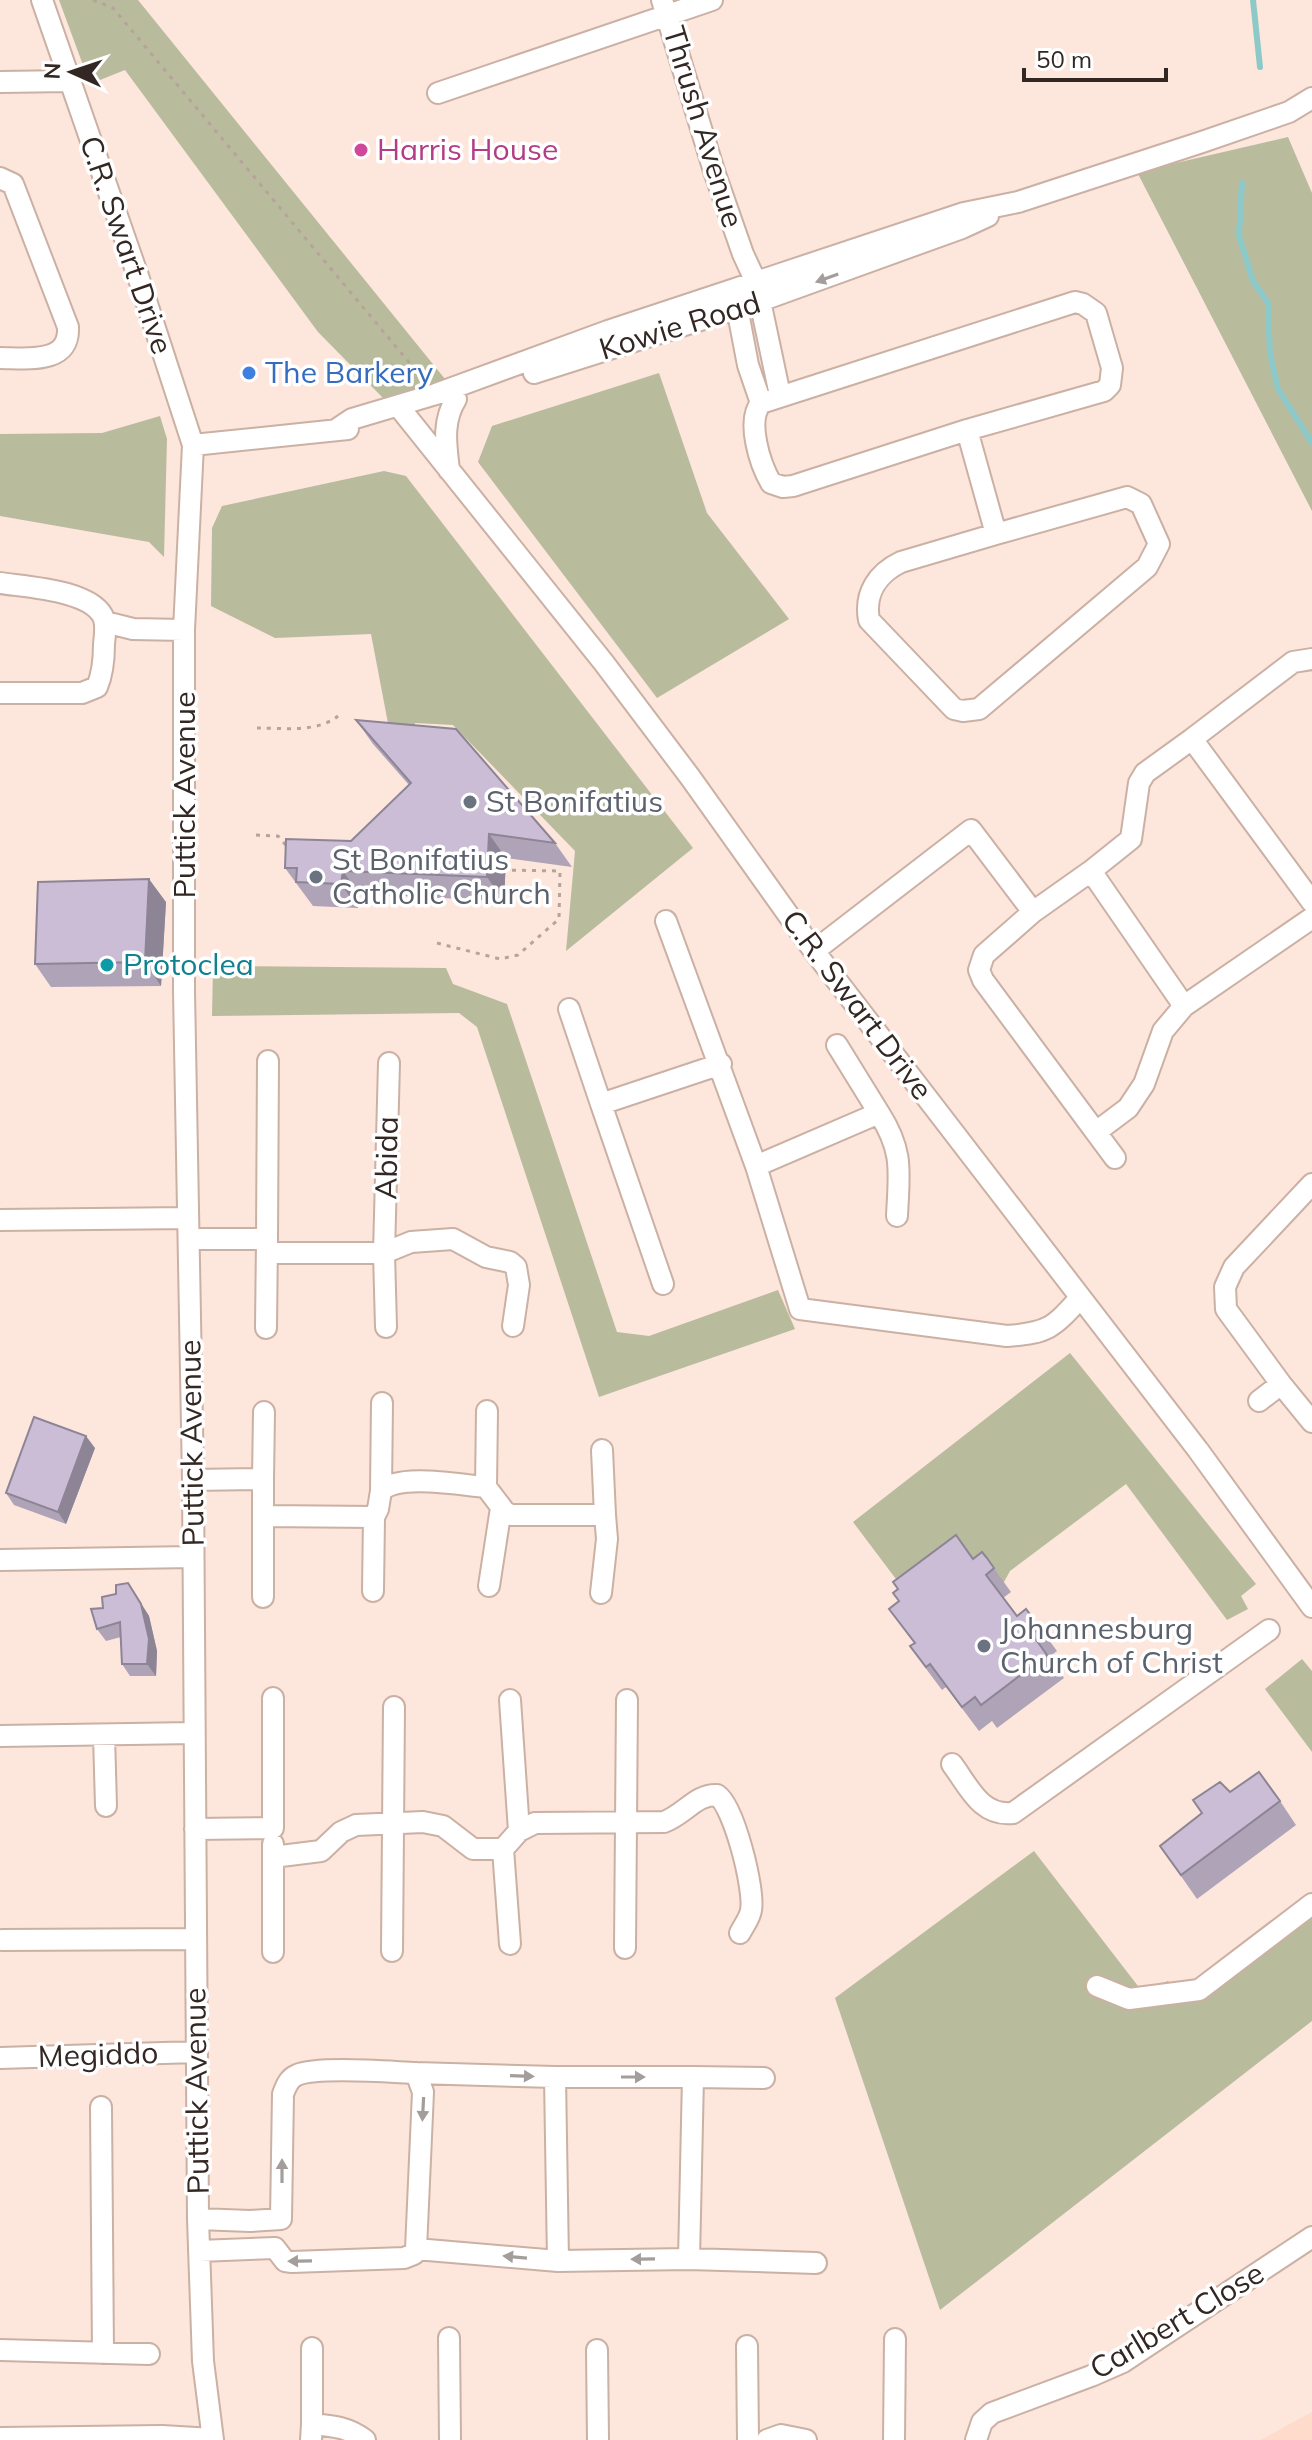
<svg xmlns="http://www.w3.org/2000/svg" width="1312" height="2440" font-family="Mulish,sans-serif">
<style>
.built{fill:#fedbca}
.green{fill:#b9bb9d}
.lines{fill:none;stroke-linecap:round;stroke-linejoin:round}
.stream{stroke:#8dc9c8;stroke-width:6}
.minor-casing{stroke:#cbb0a4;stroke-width:24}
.path{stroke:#b6a39b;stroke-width:3;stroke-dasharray:4 6;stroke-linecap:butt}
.minor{stroke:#fff;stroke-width:20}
.wall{fill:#aea3b7}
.shaded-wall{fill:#8d8495}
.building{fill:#cabdd5;stroke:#8d8495;stroke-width:2}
.oneway{fill:#a39e9c}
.hotel-dot{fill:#d1479c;stroke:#fff;stroke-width:3}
.shop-dot{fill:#3f7fe0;stroke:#fff;stroke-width:3}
.worship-dot{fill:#6b7280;stroke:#fff;stroke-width:3}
.culture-dot{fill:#0f9aa8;stroke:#fff;stroke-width:3}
.labels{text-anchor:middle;stroke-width:7;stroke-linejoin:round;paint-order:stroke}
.street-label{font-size:30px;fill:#322723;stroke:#fff}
.hotel-label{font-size:30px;fill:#b23c85;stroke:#fff;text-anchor:start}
.shop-label{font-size:30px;fill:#366cbe;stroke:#fff;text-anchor:start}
.worship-label{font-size:30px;fill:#5b616d;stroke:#fff;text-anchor:start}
.culture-label{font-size:30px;fill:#0d838f;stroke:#fff;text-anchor:start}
</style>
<rect width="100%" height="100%" fill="#fde6dc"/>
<path class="built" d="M1312 2412V2440H1261Z"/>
<path class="green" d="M59 0H138L445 379 385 400 318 332 125 70 90 84Z
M1288 137 1312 193V511L1137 172Z
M659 373 707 513 789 619 657 698 478 462 492 426Z
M160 416 167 439 164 557 149 542 0 516V434L102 433Z
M384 471 406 476 693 848 566 951 575 851 453 725 415 723 414 742 391 739 371 634 275 638 211 606 212 528 222 506Z
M213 966 446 968 453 984 507 1004 617 1332 649 1336 778 1290 795 1329 599 1397 477 1027 459 1013 212 1016Z
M1070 1353 1256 1584 1241 1596 1248 1609 1227 1620 1126 1484 1010 1571 1004 1582 914 1603 853 1522Z
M1302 1659 1312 1671V1752L1265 1689Z
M1034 1851 1141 1990 1168 1981 1181 1995 1312 1895V2021L940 2310 835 1998Z"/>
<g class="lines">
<path class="stream" d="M1253 0 1260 67
M1242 183 1239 236 1253 281 1268 303 1270 354 1278 389 1312 443"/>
<g class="minor-casing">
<path id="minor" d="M42 0 138 276 193 445 184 630V991L193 1480 198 2219 203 2361 213 2440
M662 0 714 171 743 254 756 282 780 395
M0 82 70 81
M438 93 712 0
M0 178 13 184 68 327C70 365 26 358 0 358
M735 297 748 365 761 403
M1075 302 1083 304 1096 313 1112 368 1110 385 1104 391 967 430 793 486 783 487 771 483C760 464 746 421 761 403Z
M534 373 760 301 962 228 988 216
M399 407 604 663 690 777 814 951 1198 1450 1312 1607
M337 429 352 419 436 394 608 331 735 289 964 213 1018 202 1202 142 1289 112 1312 98
M967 430 996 534 1127 497 1141 504 1159 544 1147 567 979 709 963 711 954 709 869 620C864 593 878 573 901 562L996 534
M193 445 348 429
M449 470C446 444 442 422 456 399
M0 583C26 587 94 590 104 619 106 626 105 636 104 644 104 659 103 673 97 687L82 693H0
M105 622 133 629 184 630
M1192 739 1293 662 1312 659
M1091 871 1131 839 1139 783 1145 773 1192 739 1312 902
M1033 912 1091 871 1184 1006 1163 1031 1144 1084 1128 1108 1096 1132
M666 921 756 1166 800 1309 1007 1336C1048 1333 1053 1328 1080 1298
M814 951 971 830 1033 912 984 955 979 970 983 980 1115 1158
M1184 1006 1312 918
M569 1009 601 1104 721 1064
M601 1104 663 1284
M879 1113C904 1152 899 1172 897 1216
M756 1166 879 1113 837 1045
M0 1220 188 1218
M189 1239H267L268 1061
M267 1253H384L411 1242 453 1239 486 1257 510 1262 516 1267 519 1285 513 1326
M386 1327 384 1253 389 1063
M266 1328 267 1239
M1281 1384 1312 1422
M1259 1401 1281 1384 1226 1309 1225 1287 1234 1267 1312 1184
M602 1450 605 1515
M263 1479V1597
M193 1480 263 1479 264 1412
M486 1487 487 1411
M381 1491 382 1403
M263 1516 374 1517 378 1509 381 1491C399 1473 460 1485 486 1487L505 1512 511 1515H605L607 1539 601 1593
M0 1560 193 1557
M489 1586 501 1508
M373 1591 374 1517
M510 1700 519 1831
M104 1735 106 1806
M0 1736 194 1733
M952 1764C969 1787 981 1817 1013 1813L1269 1630
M195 1829 273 1828V1698
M273 1844V1952
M503 1849 510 1944
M273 1857 321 1851 341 1832 356 1825 423 1822 443 1826 473 1849H503L519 1831 535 1823 664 1822C684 1815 696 1794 717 1795 734 1806 755 1890 751 1910 750 1918 744 1925 740 1933
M2 1940 195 1939
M625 1948 627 1700
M392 1951 394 1707
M1097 1986 1129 1999 1199 1990 1312 1904
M0 2058 196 2052
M416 2073 555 2077 558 2261 416 2249
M555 2077H693L689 2259 558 2261
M693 2077 764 2078
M101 2107 103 2353
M198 2219 250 2221 281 2219 283 2094C286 2086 289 2078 297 2075 318 2066 390 2072 416 2073L423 2092 416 2249 414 2254 404 2258 292 2262 285 2261 275 2248 199 2251
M689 2259 816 2263
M449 2338 450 2440
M747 2346 748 2440
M0 2350 149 2354
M597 2350 598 2440
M312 2424V2348
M0 2438 162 2436 213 2439
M311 2440 312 2424C333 2426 348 2427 365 2440
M767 2440 781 2435 806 2440
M894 2440 895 2339
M976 2440 982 2422 992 2413 1091 2376 1123 2362 1312 2237"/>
</g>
<path class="path" d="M93 0 113 8 423 379
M257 728C283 728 317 733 338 716
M256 835 278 836 289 849
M437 943 500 959 518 955 559 919 560 871 501 870"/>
<use href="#minor" class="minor"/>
</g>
<path class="wall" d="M356 720 555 843 572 867 506 858 504 901 359 894 358 908 313 906 285 868 351 841 409 785 373 744Z
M166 902 161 986 51 987 35 964Z
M95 1448 66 1524 14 1505 6 1493Z
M982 1552 1011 1592 1003 1598 1017 1616 1026 1609 1057 1651 1049 1657 1064 1678 997 1728 992 1721 979 1731 946 1687 942 1690 927 1670 910 1646 914 1643 889 1609 973 1559Z
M128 1583 149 1616 157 1651 156 1676H130L122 1664 121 1637 106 1641 97 1629 103 1608Z
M1230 1792 1280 1801 1296 1825 1197 1899 1160 1846Z"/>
<path class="shaded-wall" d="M489 834 506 858 504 901 487 877Z
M343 871 359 894 358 908 341 884Z
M149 879 166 902 161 986 145 962Z
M86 1436 95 1448 66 1524 58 1512Z
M128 1583 149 1616 157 1651 156 1676 147 1664Z"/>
<path class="building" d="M356 720 456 729 555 843 489 834 487 877 343 871 341 884 296 882 297 868H285L286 839 351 841 411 783Z
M149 879 145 962 35 964 38 882Z
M34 1417 86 1436 58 1512 6 1493Z
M956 1535 973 1559 982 1552 987 1558 994 1568 986 1575 1017 1616 1026 1609 1040 1628 1032 1634 1047 1655 981 1705 975 1697 962 1707 930 1664 926 1667 910 1646 915 1643 889 1609 899 1601 893 1593 898 1589 893 1582Z
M128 1583 141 1604 149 1639 147 1664H122L120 1622 97 1629 91 1609 103 1608 102 1597 116 1594V1585Z
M1259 1772 1280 1801 1181 1875 1160 1846 1202 1813 1193 1800 1220 1782 1230 1792Z"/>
<defs><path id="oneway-solid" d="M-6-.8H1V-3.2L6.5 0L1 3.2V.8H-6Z" transform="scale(2)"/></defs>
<g class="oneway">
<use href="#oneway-solid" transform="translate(827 278) rotate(160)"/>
<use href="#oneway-solid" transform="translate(522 2076) rotate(2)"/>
<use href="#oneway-solid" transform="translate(633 2077)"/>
<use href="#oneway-solid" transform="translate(423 2109) rotate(93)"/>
<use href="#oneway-solid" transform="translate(282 2171) rotate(-90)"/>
<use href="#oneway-solid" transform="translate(515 2257) rotate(-175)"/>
<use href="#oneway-solid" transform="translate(643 2259) rotate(179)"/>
<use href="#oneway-solid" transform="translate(300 2261) rotate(179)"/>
</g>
<circle class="hotel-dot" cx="361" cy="150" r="8"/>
<circle class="shop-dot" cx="249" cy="373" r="8"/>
<g class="worship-dot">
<circle cx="470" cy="802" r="8"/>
<circle cx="316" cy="877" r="8"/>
<circle cx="984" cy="1646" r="8"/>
</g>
<circle class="culture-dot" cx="107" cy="965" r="8"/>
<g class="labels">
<g class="street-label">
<text transform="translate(703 127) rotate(73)" y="10">Thrush Avenue</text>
<text transform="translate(126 245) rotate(71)" y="10">C.R. Swart Drive</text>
<text transform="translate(680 326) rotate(-17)" y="10">Kowie Road</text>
<text transform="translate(185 795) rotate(-90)" y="10">Puttick Avenue</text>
<text transform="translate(857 1005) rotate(53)" y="10">C.R. Swart Drive</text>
<text transform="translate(387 1158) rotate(-89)" y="10">Abida</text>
<text transform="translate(192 1443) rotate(-91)" y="10">Puttick Avenue</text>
<text transform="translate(98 2055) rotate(-2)" y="10">Megiddo</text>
<text transform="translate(197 2091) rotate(-91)" y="10">Puttick Avenue</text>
<text transform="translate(1177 2321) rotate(-31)" y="10">Carlbert Close</text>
</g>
<g class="hotel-label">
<text x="377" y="160">Harris House</text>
</g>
<g class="shop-label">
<text x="265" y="383">The Barkery</text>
</g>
<g class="worship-label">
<text x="486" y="812">St Bonifatius</text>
<text x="332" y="870">St Bonifatius<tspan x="332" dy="34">Catholic Church</tspan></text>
<text x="1000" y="1639">Johannesburg<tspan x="1000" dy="34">Church of Christ</tspan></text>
</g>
<g class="culture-label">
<text x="123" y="975">Protoclea</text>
</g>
</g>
<g transform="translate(72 72) rotate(273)" stroke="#ffffff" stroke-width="6" paint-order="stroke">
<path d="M0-6L14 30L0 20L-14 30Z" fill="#322723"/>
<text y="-12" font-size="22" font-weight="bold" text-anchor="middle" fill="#322723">N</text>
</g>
<path d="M1024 68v12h142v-12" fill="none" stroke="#322723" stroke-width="4"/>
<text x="1036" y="68" font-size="24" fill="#322723" stroke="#ffffff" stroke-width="6" paint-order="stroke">50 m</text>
</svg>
